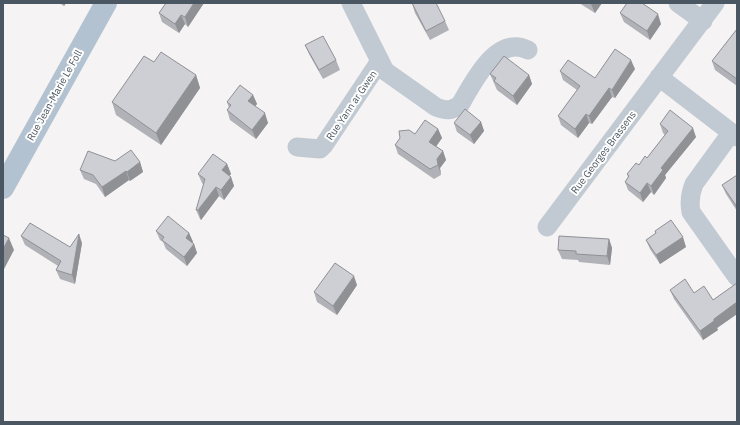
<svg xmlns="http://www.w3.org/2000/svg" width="740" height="425" font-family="'IBM Plex Sans',sans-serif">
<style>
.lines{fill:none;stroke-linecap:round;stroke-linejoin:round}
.minor{stroke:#c1cad2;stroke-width:19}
.major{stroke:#b3c2d1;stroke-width:22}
.wall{fill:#b0b2b7}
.shaded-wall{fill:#909195}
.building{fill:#cdcfd5;stroke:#909195}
.labels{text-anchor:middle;stroke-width:4;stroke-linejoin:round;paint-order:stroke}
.street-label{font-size:10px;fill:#4a5661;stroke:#fff}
</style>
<rect width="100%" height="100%" fill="#f5f3f3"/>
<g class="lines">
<path class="minor" d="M351 3 385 71 436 107C446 111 451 111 460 105 473 83 496 34 528 50
M678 3 703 21
M659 77 737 137
M731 133 694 184C690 194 689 202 691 212L737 277
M297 147 320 149 324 145 380 61
M547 227 715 3"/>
<path class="major" d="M3 188 106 3"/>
</g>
<path class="wall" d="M59 3H66L64 6Z
M166 3H204L188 27 185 24 179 33 162 22 159 13Z
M412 3 445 21 449 30 430 40 415 13Z
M579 3H602L595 13Z
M620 13 661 24 650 40 624 22Z
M737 29V86L715 70 712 61Z
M305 45 336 60 340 70 323 79 309 54Z
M635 69 615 98 612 97 592 124 589 123 578 138 561 125 558 116 577 90 563 80 560 71 595 78Z
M490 74 529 75 532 84 517 105 497 90Z
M196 75 200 88 161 145 116 115 112 102Z
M253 95 257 104 255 106 268 123 256 139 230 120 227 110 229 108 227 102Z
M481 122 484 131 474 144 457 132 454 123Z
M660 124 696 137 665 175 666 178 654 195 651 192 643 202 628 190 625 182 628 177 627 174 647 158 665 135 663 133Z
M438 129 442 138 436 146 443 151 446 160 440 168 441 175 434 179 398 154 395 145 415 134Z
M115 161 140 162 143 172 130 181 129 180 105 197 96 184 84 179 80 170Z
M227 164 231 174 229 176 231 177 234 186 224 200 219 196 201 220 200 219 196 210 204 185 202 183 198 174Z
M737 175V211L726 194 722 185Z
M156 231 189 233 193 242 192 243 194 244 197 253 187 266 166 249 163 242 160 240Z
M655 231 686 247 660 264 650 249 646 240 655 234Z
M21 236 70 247 82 243 75 284 60 279 56 270 58 266 25 245Z
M609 239 612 248 610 265 579 262 578 260 562 259 558 250Z
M737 283V314L717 328 718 330 703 340 674 299 670 290 694 293 713 300Z
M357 285 337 315 317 302 314 292Z"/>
<path class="shaded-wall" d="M63 3H66L64 6Z
M194 3H204L188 27 185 17Z
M592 3H602L595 13 591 4Z
M658 14 661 24 650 40 647 31Z
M181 15 185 24 179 33 175 24Z
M631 60 635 69 615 98 612 90Z
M196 75 200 88 161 145 156 133Z
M529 75 532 84 517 105 513 96Z
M609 88 612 97 592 124 589 116Z
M253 95 257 104 252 110 248 101Z
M265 113 268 123 256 139 252 130Z
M586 114 589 123 578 138 575 129Z
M481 122 484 131 474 144 470 135Z
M693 128 696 137 665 175 666 178 654 195 651 186 661 168Z
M438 129 442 138 433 151 429 142Z
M443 151 446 160 440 168 441 175 438 165 437 159Z
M140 162 143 172 130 181 127 172Z
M227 164 231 174 226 180 222 170Z
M126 171 129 180 105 197 102 187Z
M231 177 234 186 224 200 221 190Z
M647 183 651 192 643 202 640 193Z
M216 187 219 196 201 220 198 210Z
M189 233 193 242 189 247 186 238Z
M79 234 82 243 75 284 72 275Z
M683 237 686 247 660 264 656 255Z
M9 238 14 250 3 271V249Z
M609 239 612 248 610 265 607 256Z
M194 244 197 253 187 266 184 257Z
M354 276 357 285 337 315 333 306Z
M737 302V314L717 328 718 330 703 340 700 331 714 319Z"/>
<path class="building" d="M166 3H194L185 17 181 15 175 24 159 13Z
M412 3H436L445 21 426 31Z
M627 3H642L658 14 647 31 620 13Z
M737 29V79L712 61Z
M323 36 336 60 319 70 305 45Z
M615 49 631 60 612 90 609 88 589 116 586 114 575 129 558 116 580 86 560 71 568 60 595 78Z
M161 52 196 75 156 133 112 102 144 56 154 62Z
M504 56 529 75 513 96 494 81 496 78 490 74Z
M240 85 253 95 248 101 265 113 252 130 227 110 231 105 227 102Z
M465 109 481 122 470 135 454 123Z
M670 110 693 128 661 168 663 170 651 186 647 183 640 193 625 182 629 176 627 174 636 163 639 165 645 156 647 158 668 131 660 124Z
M425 120 438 129 429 142 443 151 437 159 438 165 430 169 395 145 400 138 399 131 409 130 415 134Z
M131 150 140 162 127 172 126 171 102 187 93 175 80 170 88 151 115 161Z
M213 154 227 164 222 170 231 177 221 190 216 187 198 210H196L205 179 198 174Z
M737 175V207L722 185Z
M168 216 189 233 186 238 194 244 184 257 162 240 164 237 156 231Z
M671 220 683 237 656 255 646 240 656 233 655 231Z
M30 223 70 247 79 234 72 275 56 270 61 261 21 236Z
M3 235 9 238 3 249Z
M559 236 609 239 607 256 576 254V251L558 250Z
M335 263 354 276 333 306 314 292Z
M685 279 694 293 704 286 713 300 737 283V302L714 319V321L700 331 670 290Z"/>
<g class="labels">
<g class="street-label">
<text transform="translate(54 95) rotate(-61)" y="4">Rue Jean-Marie Le Foll</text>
<text transform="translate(351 105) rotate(-56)" y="4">Rue Yann ar Gwen</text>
<text transform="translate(603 152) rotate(-53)" y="4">Rue Georges Brassens</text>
</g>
</g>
<rect width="740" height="425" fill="none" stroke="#4a5661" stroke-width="8"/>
</svg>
